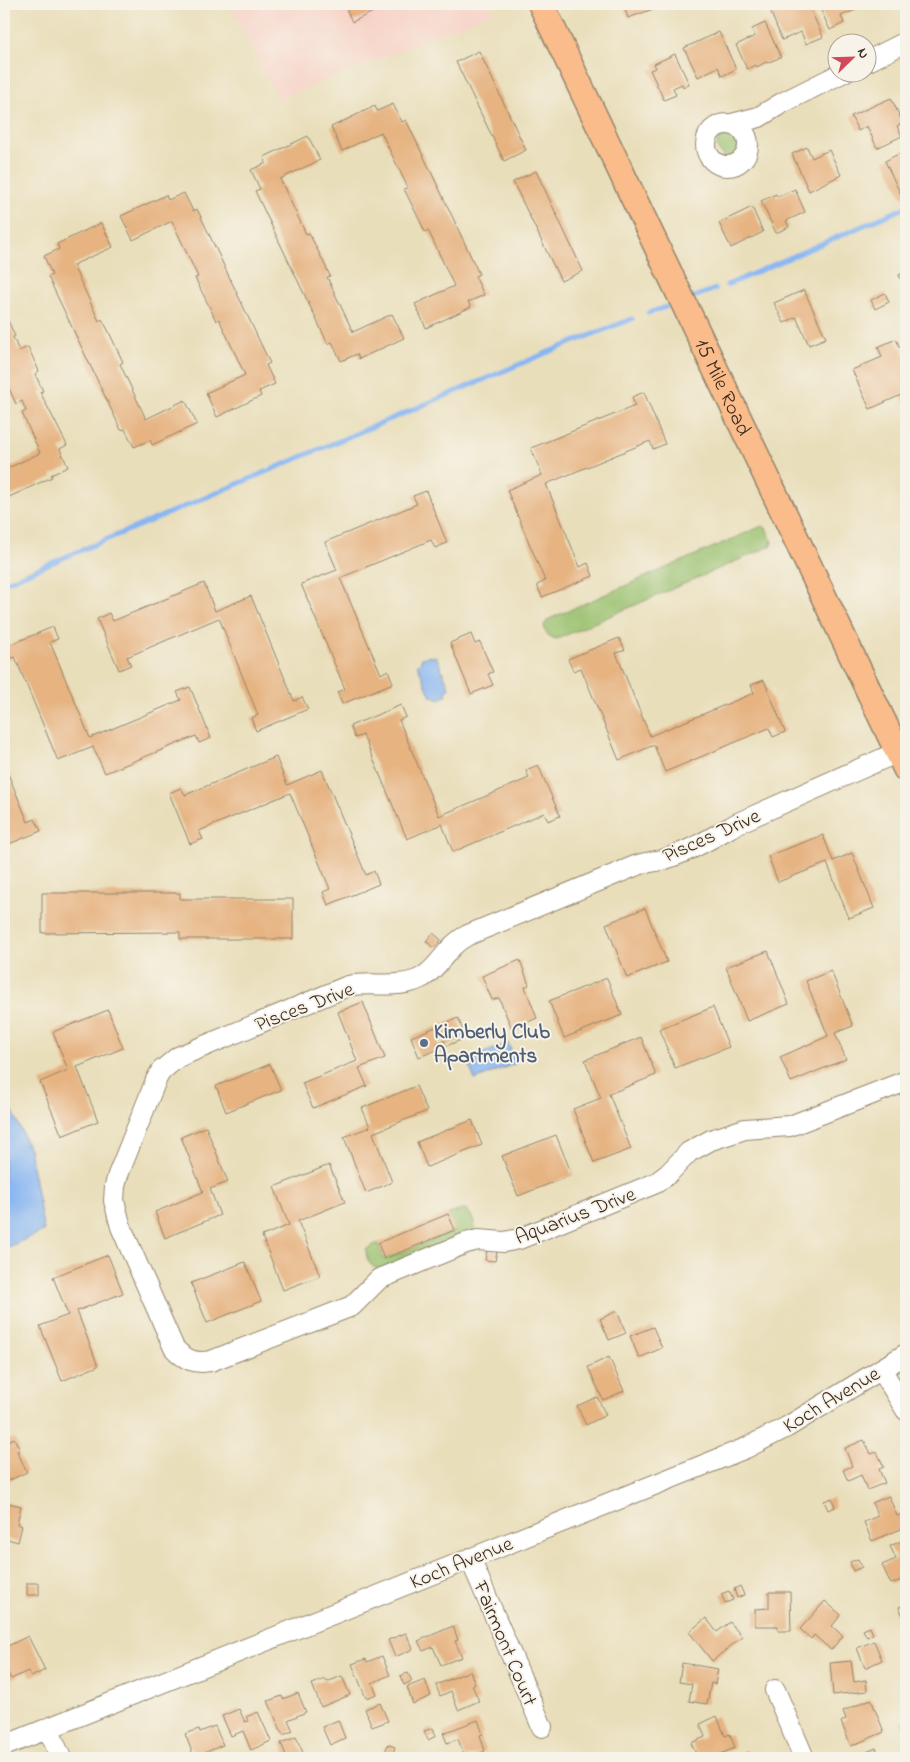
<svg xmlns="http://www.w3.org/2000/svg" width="910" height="1762" font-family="'Indie Flower',sans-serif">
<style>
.built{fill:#f7d1c6}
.green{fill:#98c06d;stroke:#6a7546}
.water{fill:#87b6f2;stroke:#617088}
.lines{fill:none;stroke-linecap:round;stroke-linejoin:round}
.stream{stroke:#87b6f2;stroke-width:5}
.building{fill:#e6b381}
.minor-casing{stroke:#92846c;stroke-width:22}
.major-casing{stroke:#92846c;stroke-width:28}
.minor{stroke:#fff;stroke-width:20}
.major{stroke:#f9bc8a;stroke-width:25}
.service-dot{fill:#5c6f8a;stroke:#f7f3e8;stroke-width:2}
.labels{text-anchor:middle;stroke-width:4;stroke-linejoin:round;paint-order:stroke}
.street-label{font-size:21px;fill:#3b2a1e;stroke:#f7f3e8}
.service-label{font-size:21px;font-weight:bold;fill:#4e5e75;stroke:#f7f3e8;text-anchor:start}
</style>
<rect width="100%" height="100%" fill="#f7f3e8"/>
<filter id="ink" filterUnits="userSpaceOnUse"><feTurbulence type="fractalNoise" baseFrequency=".02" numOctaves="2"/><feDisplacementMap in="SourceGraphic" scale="10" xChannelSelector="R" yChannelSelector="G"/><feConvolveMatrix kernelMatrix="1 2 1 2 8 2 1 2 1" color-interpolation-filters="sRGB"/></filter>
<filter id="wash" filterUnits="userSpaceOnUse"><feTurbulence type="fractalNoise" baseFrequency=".0096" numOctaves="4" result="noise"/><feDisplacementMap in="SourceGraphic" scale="20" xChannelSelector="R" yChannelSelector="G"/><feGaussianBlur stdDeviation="1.12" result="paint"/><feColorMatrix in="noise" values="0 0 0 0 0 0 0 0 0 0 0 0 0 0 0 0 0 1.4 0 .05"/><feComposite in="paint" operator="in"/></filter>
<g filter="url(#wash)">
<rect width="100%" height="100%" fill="#e9deba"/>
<path class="built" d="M230 4H491L495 11 278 100Z"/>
<path class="green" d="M717 145a11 11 0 1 1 22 0a11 11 0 1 1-22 0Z
M762 526 766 528 772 541 771 546 557 639C548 637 545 634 544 625L549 619Z
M466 1209C472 1215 474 1221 475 1228L472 1232 428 1249 424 1248 421 1252 380 1269C370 1268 366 1259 366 1249L378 1243 384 1259 454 1231 448 1214Z"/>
<path class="water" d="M428 656 433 657 436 656 450 689 447 690 446 696 439 699 434 696 431 697 417 664 420 663 422 658Z
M508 1043 516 1063 475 1080 467 1060Z
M4 1090 29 1149 44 1231 4 1249Z"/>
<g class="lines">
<path class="stream" d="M727 285 906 207
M694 297 715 289
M648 313 666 307
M4 583 558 348 632 319"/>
</g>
<g id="blocks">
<path class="building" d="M344 4H390L352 22Z
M623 4H667L628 18Z
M792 4H808L823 37 806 44 801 32 782 40 771 13Z
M818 4H855L857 9 841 16 844 23 830 30Z
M765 23 781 57 767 63 766 62 757 67 756 65 747 69 736 45 755 36 752 29Z
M719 32 736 69 722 76 718 67 698 77 684 48Z
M479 51 526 150 504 161 456 62Z
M675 54 689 84 683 87 682 84 673 88 676 95 664 100 650 70 656 68 654 64Z
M891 98 903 123 897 126 902 136 877 148 867 126 858 131 851 116Z
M393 104 402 122 406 120 445 201 479 274 475 276 484 295 468 302 471 307 426 328 415 304 454 286 444 264 428 230 425 232 420 221 404 189 408 188 381 132 342 151 331 127 375 106 377 111Z
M308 136 320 160 280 179 306 234 309 233 325 265 330 276 327 277 353 332 392 314 404 338 359 359 357 354 341 361 332 342 328 344 255 191 260 189 251 170 266 163 264 157Z
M807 147 812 158 829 150 841 175 809 191 792 154Z
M906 150V196L902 197 885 161Z
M536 171 583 271 561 281 513 182Z
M795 189 805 212 786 221 789 227 776 233 761 201 776 194 777 197Z
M184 193 193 211 197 209 199 213 268 359 270 363 266 365 275 384 259 391 261 396 217 417 206 393 245 375 219 319 216 321 211 310 195 278 198 277 177 232 172 221 133 240 121 216 166 195 168 200Z
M752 207 763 232 731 248 719 223Z
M101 223 113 247 73 265 78 276 99 321 102 319 108 330 123 362 120 364 146 419 185 400 197 424 152 445 150 440 134 447 125 429 121 430 50 281 48 277 52 275 44 256 59 249 57 244Z
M906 272V281L902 283 899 275Z
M804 290 826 338 809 345 796 317 784 323 774 303Z
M885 293 889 302 875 309 871 300Z
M4 312 15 336 13 337 19 351 28 347 39 371 35 374 43 391 40 392 67 445 60 449 68 467 51 475 52 477 7 498 8 500 4 502V470L40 453 22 413 26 411 22 401 16 404 4 377Z
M896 339 900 348 902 347 906 356V403L905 404 901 395 870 409 852 370 882 357 878 347Z
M644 392 665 444 653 449 650 441 546 484 580 567 588 563 593 576 542 597 537 585 545 581 507 490 542 475 531 448 635 406 632 397Z
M426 491 447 543 435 548 431 540 340 578 381 674 388 670 393 683 342 704 337 692 345 689 301 584 337 570 325 542 417 504 413 496Z
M204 583 215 611 251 596 294 701 302 697 308 709 256 731 251 718 258 715 219 618 127 657 131 665 119 670 97 619 109 613 113 621Z
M53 627 58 639 50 642 90 738 181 700 177 692 190 687 211 738 199 743 196 736 105 773 93 747 58 761 15 657 6 660 4 654V647Z
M471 634 475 644 480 642 493 672 488 674 493 685 471 694 450 643Z
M619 638 625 650 616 653 650 736 754 693 751 685 764 680 785 732 773 737 769 728 665 772 654 745 619 760 581 668 573 671 568 659Z
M401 705 406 717 399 720 439 816 529 778 526 770 538 765 560 816 548 821 544 813 453 852 442 824 407 839 363 735 355 738 350 726Z
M276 757 287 785 322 770 366 875 374 871 379 884 328 905 323 892 330 889 290 793 199 831 203 839 190 844 169 793 181 788 185 795Z
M4 764 28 822 35 819 41 831 4 846Z
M823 835 833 861 852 853 874 908 849 918 827 863 778 882 768 856Z
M42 893H180V899H293V939H180V932L42 933Z
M645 908 667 962 627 978 606 924Z
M433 933 441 940 434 948 426 941Z
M768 951 789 1004 747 1021 726 967Z
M520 960 529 985 525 987 537 1018 512 1029 499 998 492 1000 482 976Z
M831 971 853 1026 835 1033 846 1059 791 1082 780 1057 828 1036 806 981Z
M607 978 622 1015 564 1038 549 1001Z
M363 1002 385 1058 359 1068 367 1086 313 1108 302 1083 357 1061 338 1012Z
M713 1007 729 1047 675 1068 659 1029Z
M108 1010 123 1048 77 1067 98 1121 62 1136 40 1082 68 1070 53 1032Z
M458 1018 466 1038 446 1046 444 1040 437 1043 439 1049 419 1057 411 1037Z
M641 1037 656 1075 609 1094 631 1149 594 1163 573 1109 601 1098 585 1060Z
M270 1064 281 1090 226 1112 216 1086Z
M416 1086 427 1111 373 1133 392 1182 366 1193 344 1137 370 1127 362 1108Z
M472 1120 482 1145 427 1167 417 1142Z
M206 1127 228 1182 210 1189 220 1215 165 1238 155 1212 203 1192 181 1137Z
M556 1135 572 1175 518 1196 502 1156Z
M329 1165 345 1202 298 1221 320 1276 283 1290 262 1236 289 1225 274 1187Z
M448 1214 455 1230 384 1259 378 1243Z
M487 1250 497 1251 495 1261 485 1260Z
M108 1255 123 1293 77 1311 98 1366 62 1381 40 1326 68 1315 53 1277Z
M245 1262 261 1301 207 1323 191 1283Z
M617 1311 626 1333 609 1340 600 1319Z
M653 1327 662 1348 639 1358 630 1336Z
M609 1357 624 1391 603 1400 588 1367Z
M597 1397 606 1415 586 1425 577 1406Z
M14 1438 20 1450 17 1451 27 1472 4 1483V1443Z
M864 1440 871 1454 877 1452 884 1467 879 1469 885 1483 867 1490 861 1475 848 1481 843 1470 852 1466 845 1448Z
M889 1496 897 1516 901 1514 906 1527 872 1541 864 1522 878 1516 872 1503Z
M832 1498 835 1507 828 1510 824 1501Z
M4 1502 21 1506 17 1524 22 1526 18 1542 4 1538Z
M906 1539V1578L891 1584 882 1565 896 1559 890 1546Z
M858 1559 862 1567 853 1571 850 1562Z
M27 1583H39V1595H27Z
M740 1586 744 1595 737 1598 734 1589Z
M729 1591 733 1600 725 1603 721 1594Z
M769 1592H790L791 1631H778V1626H755V1609L769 1608Z
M825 1601 841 1615 832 1626 843 1636 831 1650 814 1635 811 1639 800 1629Z
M906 1604V1623L899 1607Z
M706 1618 717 1632 730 1622 742 1637 712 1661 689 1632Z
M453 1626 458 1640 455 1641 462 1657 441 1665 433 1647 423 1651 418 1641Z
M870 1627 873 1634 867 1637 863 1630Z
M406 1633 413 1649 395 1657 388 1640Z
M28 1636 45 1670 31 1677 28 1671 11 1679 4 1665V1648Z
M874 1641 882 1660 865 1668 857 1648Z
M382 1656 390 1675 372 1683 377 1694 366 1698 352 1664 366 1659 367 1662Z
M851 1661 854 1682 866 1680 867 1691 833 1695 830 1663Z
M682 1663 718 1669 715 1684 711 1683 707 1704 689 1701 692 1684 679 1682Z
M470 1671 475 1684 472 1685 479 1701 458 1710 451 1691 440 1696 436 1685Z
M408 1673 412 1681 404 1685 400 1676Z
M342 1676 350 1695 321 1707 312 1684 325 1679 327 1682Z
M425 1680 431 1696 413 1704 407 1687Z
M298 1693 306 1712 288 1720 293 1731 283 1735 268 1701 282 1696 283 1699Z
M871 1699 884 1732 851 1746 841 1722 846 1719 843 1711Z
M380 1703 388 1721 372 1727 365 1709Z
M239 1709 245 1722 248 1721 246 1717 258 1712 271 1741 251 1750 243 1731 231 1736 222 1716Z
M717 1716 725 1736 730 1734 735 1748 710 1758H698L691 1743 705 1737 700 1724Z
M906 1719V1729L904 1730 900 1722Z
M338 1720 345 1738 330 1745 322 1727Z
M478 1720 483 1734 480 1735 485 1751 465 1758 458 1739 447 1743 443 1733Z
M215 1726 223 1745 194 1757 185 1734 199 1729 200 1732Z
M433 1728 436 1736 428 1740 424 1731Z
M296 1737 304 1755 295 1758H287L281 1743Z
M388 1744 395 1747 393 1754 385 1752Z
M876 1748 880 1758H857V1756Z
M749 1752 752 1758H734Z"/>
</g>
</g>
<g filter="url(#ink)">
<use href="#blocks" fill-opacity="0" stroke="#92846c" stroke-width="1"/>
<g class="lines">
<g class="minor-casing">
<path id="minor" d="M868 61 906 42
M706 145a21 21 0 1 1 42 0a21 21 0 1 1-42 0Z
M732 124 759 117 782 103 844 72
M898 752 738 823C715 836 691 851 665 859 655 862 645 862 635 866L468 935C446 946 441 966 423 977 400 990 372 981 348 986L178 1057 161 1071 156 1080 118 1175 115 1186 114 1201 121 1227 174 1348C185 1360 195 1364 211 1361L352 1306 379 1279 466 1243 478 1240 504 1242 519 1239 656 1183 668 1174 689 1152 711 1140 745 1129 790 1126 906 1081
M881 1369 906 1410
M470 1558 542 1727
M775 1690 804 1758
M48 1728 61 1758
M4 1746 746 1448 787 1427 906 1354"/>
</g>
<g class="major-casing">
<g id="major">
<path id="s1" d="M541 4 906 769"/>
</g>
</g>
<use href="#minor" class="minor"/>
<use href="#major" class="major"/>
</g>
</g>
<circle class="service-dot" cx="424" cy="1043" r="5"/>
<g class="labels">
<g class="street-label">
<text dy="7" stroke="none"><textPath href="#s1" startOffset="424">15 Mile Road</textPath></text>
<text transform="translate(711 835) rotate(-24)" y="7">Pisces Drive</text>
<text transform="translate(304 1006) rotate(-21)" y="7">Pisces Drive</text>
<text transform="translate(575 1215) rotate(-21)" y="7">Aquarius Drive</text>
<text transform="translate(831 1399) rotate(-31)" y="7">Koch Avenue</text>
<text transform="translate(461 1562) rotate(-22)" y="7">Koch Avenue</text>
<text transform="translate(506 1643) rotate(67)" y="7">Fairmont Court</text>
</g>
<g class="service-label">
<text x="434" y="1038">Kimberly Club<tspan x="434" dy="24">Apartments</tspan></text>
</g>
</g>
<rect width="910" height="1762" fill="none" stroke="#f7f3e8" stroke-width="20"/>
<g transform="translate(852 58) rotate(67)"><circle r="24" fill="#f7f3e8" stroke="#aca397"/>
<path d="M0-4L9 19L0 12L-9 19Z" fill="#d1495b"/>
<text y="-8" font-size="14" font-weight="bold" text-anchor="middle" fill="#3b2a1e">N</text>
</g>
</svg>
